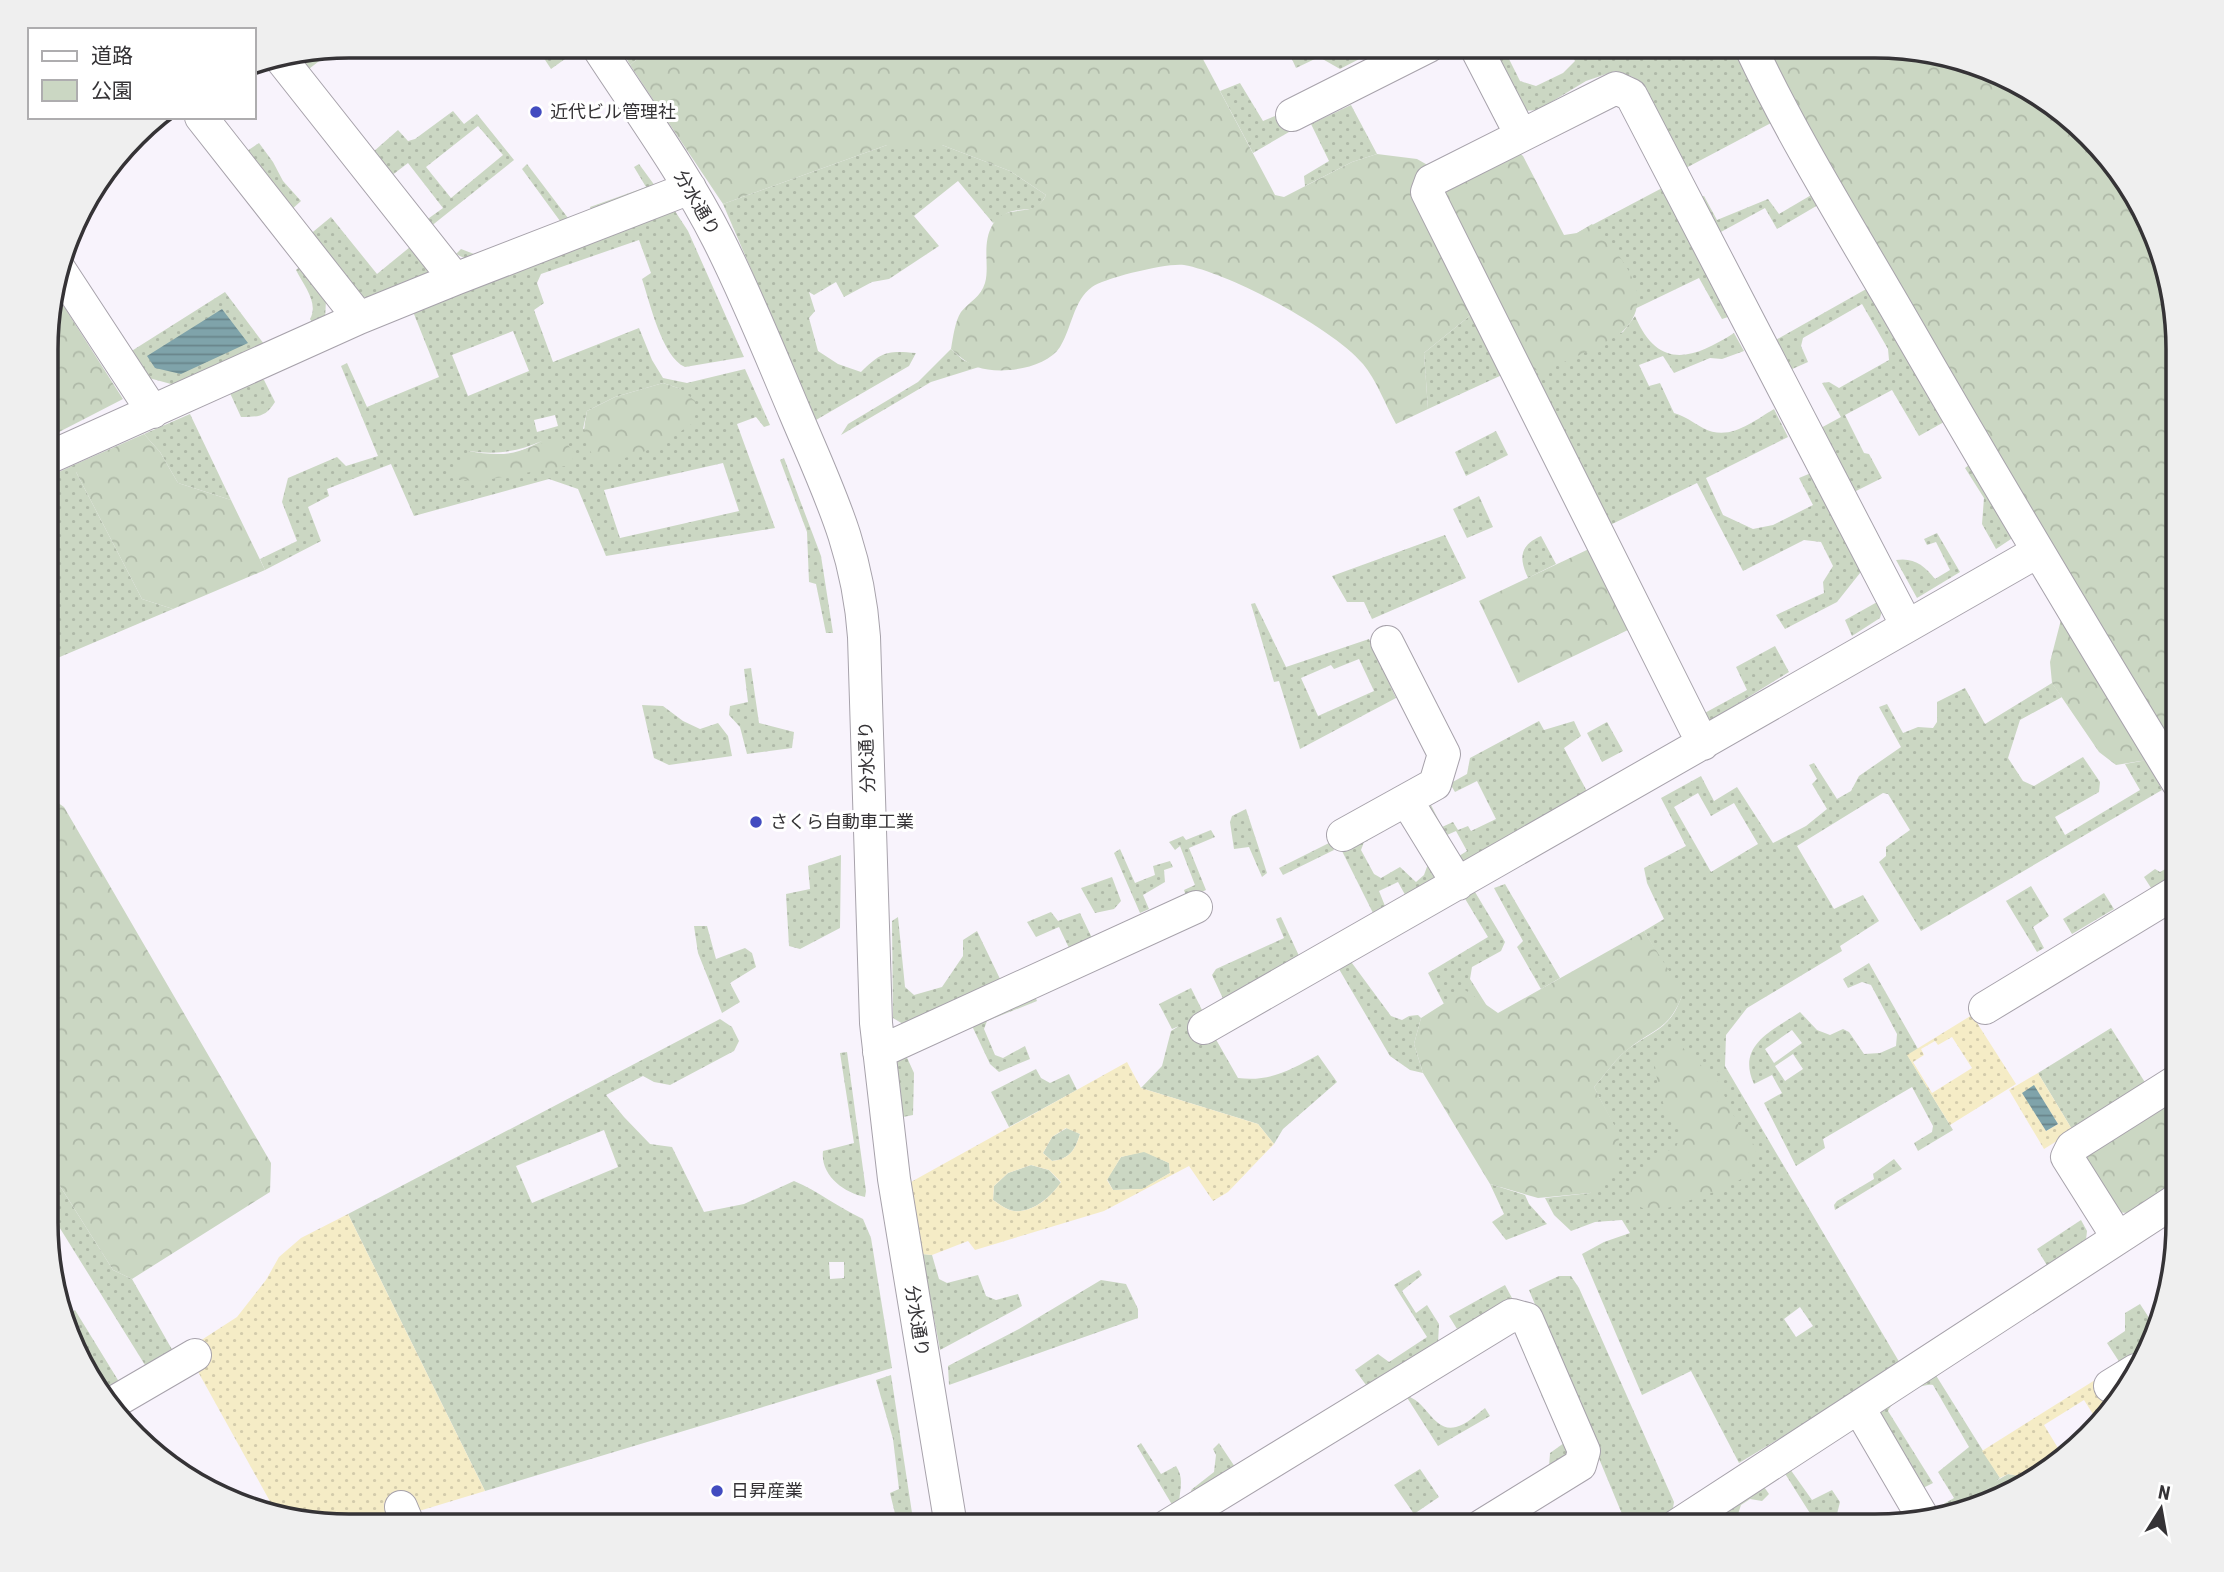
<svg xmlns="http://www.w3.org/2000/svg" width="2224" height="1572" font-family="'Roboto Condensed','Noto Sans JP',sans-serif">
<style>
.green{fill:url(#green-dots);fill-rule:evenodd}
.forest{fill:url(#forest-crowns)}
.sand{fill:url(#sand-dots);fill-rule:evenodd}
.water{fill:url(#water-rules)}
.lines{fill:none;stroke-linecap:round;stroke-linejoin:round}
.minor-casing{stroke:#a7a2ab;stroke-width:34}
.minor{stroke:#fff;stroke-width:32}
.poi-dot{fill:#424cc0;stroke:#fff;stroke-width:2.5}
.labels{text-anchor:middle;stroke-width:6;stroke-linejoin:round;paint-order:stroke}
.poi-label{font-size:18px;fill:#353336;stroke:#fff;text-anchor:start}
.street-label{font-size:18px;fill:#353336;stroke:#fff}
.rim{fill:none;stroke:#353336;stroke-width:3.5}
</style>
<defs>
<pattern id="green-dots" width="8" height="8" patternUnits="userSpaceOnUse" patternTransform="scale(1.75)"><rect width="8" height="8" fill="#cbd7c3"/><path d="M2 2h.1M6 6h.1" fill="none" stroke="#afb9a8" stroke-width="1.8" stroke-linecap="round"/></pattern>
<pattern id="forest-crowns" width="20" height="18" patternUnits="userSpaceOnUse" patternTransform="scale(1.75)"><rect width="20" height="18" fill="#cbd7c3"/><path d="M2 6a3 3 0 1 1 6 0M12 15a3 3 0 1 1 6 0" fill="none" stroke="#afb9a8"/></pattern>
<pattern id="sand-dots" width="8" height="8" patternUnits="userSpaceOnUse" patternTransform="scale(1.75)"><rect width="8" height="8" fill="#f5ecc6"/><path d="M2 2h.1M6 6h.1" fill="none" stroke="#d3cbab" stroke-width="1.8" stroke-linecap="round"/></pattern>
<pattern id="water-rules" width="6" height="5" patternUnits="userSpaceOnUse" patternTransform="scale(1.75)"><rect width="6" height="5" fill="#7fa3aa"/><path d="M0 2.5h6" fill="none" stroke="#69858b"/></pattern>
</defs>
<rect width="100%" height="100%" fill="#f8f3fc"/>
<path class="green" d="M536 46H556L565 59 551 69Z
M620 46H653L630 65Z
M1286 46H1323L1335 54 1353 46H1362L1365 56 1340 69 1319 57 1296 68Z
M1502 46H1508L1511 53 1508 57 1520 81 1536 86 1563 73 1575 61 1567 46H1733L1771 123 1684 169 1633 77 1615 71 1586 81 1538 110 1523 111 1492 49Z
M336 48 305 72 293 57Z
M1240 83 1263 121 1280 114 1289 132 1253 153 1220 91Z
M1351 105 1377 154 1352 162 1305 186 1304 176 1329 161 1311 124Z
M453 111 464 124 477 114 514 160 430 227 425 221 443 208 408 163 391 176 373 152 398 130 408 141 415 139ZM478 126 503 155 451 198 426 167Z
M259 143 273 162 283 181 301 201 290 211 244 153Z
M887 145H942L1010 171 1046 195C1036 214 1031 207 1013 211 1006 212 999 219 993 223L958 181 914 216 939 246 889 279 872 282 844 297 836 282 814 295 809 292 815 311 809 318 818 351 838 364 861 372C881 352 887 350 916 353L909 366 816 420 723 204Z
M527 164 568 218 569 224 472 262 456 254 461 249 474 254 560 221 522 169Z
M639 164 658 190 592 214 590 207 646 187 634 167Z
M1664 187 1728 317 1722 319 1699 278 1620 316 1577 233Z
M1813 194 1818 205 1777 229 1765 208 1719 233 1699 197 1704 196 1717 220 1768 199 1779 214Z
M671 205 688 231 744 357 685 367C662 357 650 303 642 279L651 273 639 240 541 274 537 283 544 303 534 310 553 362 639 328 652 360 663 378 687 383 745 369 770 425 764 427 756 417 737 424 775 528 606 556 578 489 549 479 414 516 391 464 327 489 329 496 308 507 321 541 265 570 260 559 297 541 282 502 288 478 337 457 346 466 378 456 341 366 347 363 367 407 439 377 412 309ZM513 331 529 371 468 396 452 355ZM663 383 681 389 583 429 587 411 615 397ZM555 415 558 426 537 432 534 420ZM542 441 460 480 469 451C496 455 517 452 542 441ZM723 463 739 511 620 538 604 490Z
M331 217 377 274 410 247 433 276 375 300 355 295 308 236Z
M302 265 326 300 325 320 314 326 310 319C319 303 304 286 296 270Z
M1868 288 1944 422 1919 436 1892 390 1845 415 1864 453 1869 454 1882 478 1850 494 1817 430 1841 417 1822 383 1829 382 1839 388 1889 360 1888 349 1862 304 1803 338 1801 346 1808 362 1790 370 1774 341Z
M225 292 267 348 182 387 149 378 130 352Z
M1472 314 1502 375 1428 409 1424 353Z
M1635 316C1658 370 1692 360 1734 333L1744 351 1722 359 1710 358 1674 373 1663 356 1639 365 1649 386 1660 383 1674 413C1687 417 1692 422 1703 428 1729 442 1752 422 1774 409L1788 437 1706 478 1723 515 1753 529 1773 525 1813 505 1799 478 1811 473 1861 566 1860 573 1837 602 1785 629 1776 615 1824 593 1823 582 1833 566 1821 542 1804 540 1743 571 1697 483 1608 526 1530 368 1623 332Z
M951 349 963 360 979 367 931 382 841 435 848 424 918 382Z
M250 380H264L275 402C266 417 258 417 241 417L230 393Z
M190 414 231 500 178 483 160 452 144 434Z
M1496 431 1508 455 1466 476 1455 452Z
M784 458 821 556 833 633H826L816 584 809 582 807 532 780 460Z
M1974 461 2011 527V539L1996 549 1982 524 1984 498 1965 468Z
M76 464V472L142 599 173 609 48 662V477Z
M1479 496 1493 527 1467 538 1453 509Z
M1937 533 1960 572 1917 598 1896 560C1914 557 1925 566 1935 579L1950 570 1936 542 1927 545 1924 539Z
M1445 535 1466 578 1372 619 1364 602H1347L1332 576Z
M1541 536 1556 564 1528 578C1519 558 1519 546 1541 536Z
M1879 601 1883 607 1880 618 1852 636 1845 620Z
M1255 603 1286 667 1369 639 1396 698 1300 749 1279 681 1274 682 1251 604ZM1359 659 1374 691 1318 716 1301 678 1331 665 1334 669Z
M1775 646 1789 672 1710 721 1702 719 1701 715 1747 690 1736 667Z
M751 668 759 723 794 732 792 748 747 754 740 727 729 715 730 706 748 702 744 669Z
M2052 683 2062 697 2020 720 2008 758 2023 781 2034 786 2083 757 2100 782 2099 792 2055 817 2065 835 2140 790 2125 764 2147 760 2162 790 1921 931 1879 862 1886 856V847L1910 830 1888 794 1883 793 1797 846 1834 909 1863 895 1879 921 1840 946 1842 951 1747 1008 1726 1035 1725 1066 1901 1365 1739 1463 1691 1371 1642 1395 1582 1254 1604 1242 1630 1233 1622 1220 1595 1222 1571 1231 1554 1215 1545 1198 1590 1193 1615 1128 1594 1087C1605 1075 1615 1059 1628 1049 1654 1030 1671 1029 1682 995L1644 931 1664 919 1647 883 1644 868 1686 846 1661 798 1701 776 1714 801 1737 787 1773 843 1806 826 1827 809 1812 784 1817 779 1809 765 1814 763 1837 799 1851 791 1859 776 1901 747 1879 707 1887 704 1903 733 1918 727 1933 728 1937 722V702L1965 688 1985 724ZM1698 793 1711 816 1734 803 1758 844 1711 872 1674 807ZM1800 1307 1813 1326 1796 1337 1784 1319Z
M642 705 663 706 683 721 700 729 718 723 728 736 732 756 669 765 654 758Z
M1539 721 1544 730 1574 721 1581 736 1564 748 1590 797 1471 860 1458 861 1425 806 1426 797 1467 774 1470 758ZM1477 781 1496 819 1471 831 1468 826 1458 830 1453 822 1442 827 1428 799 1452 787 1455 792ZM1456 831 1467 851 1459 856 1447 835Z
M1607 722 1623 751 1602 762 1587 733Z
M1246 809 1267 873 1262 877 1249 847 1234 849 1230 822 1232 816Z
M1211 830 1215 837 1189 848 1206 890 1187 899 1184 890 1195 885 1180 846 1175 850 1169 842 1183 836 1186 840Z
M1364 833 1368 841 1364 842 1361 850 1374 874 1381 878 1400 867 1416 882 1424 875 1428 864 1423 852 1438 883 1408 900 1398 882 1379 891 1387 911 1376 919 1340 847Z
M1331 842 1334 850 1283 875 1279 868Z
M1120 849 1135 883 1155 875 1153 866 1170 861 1173 867 1164 870 1165 882 1143 895 1149 909 1140 913 1114 853Z
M841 855 840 928 800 949 789 946 786 894 810 889 808 866Z
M2178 862V876L2153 891 2144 877 2155 869 2160 872Z
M1112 877 1121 901 1114 909 1095 913 1081 888Z
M1505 884 1560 978 1541 989 1517 947 1523 941 1494 888Z
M2031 886 2049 916 2033 927 2044 948 2037 952 2006 901Z
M1475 892 1505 942 1501 951 1472 967 1470 979 1487 1006 1465 991 1444 1004 1428 973 1488 937 1464 897Z
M2104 893 2114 909 2072 934 2063 919Z
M1051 912 1058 921 1080 913 1092 938 1069 948 1059 927 1036 937 1027 922Z
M898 917 905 987 914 995 942 987 963 956V940L977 931 1001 981 908 1027 893 1018 892 921Z
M1281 917 1300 958 1226 1005 1212 975 1216 969 1284 938 1276 919Z
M694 926H707L716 959 745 948 752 953 756 967 730 983 740 1002 722 1013 698 953Z
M1349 959 1391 1016 1402 1020 1409 1016 1418 1015 1421 1018 1414 1044 1423 1073 1410 1070 1390 1056 1336 964Z
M1869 963 1918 1049 1908 1056 1953 1130 1918 1151 1914 1143 1932 1132 1933 1126 1912 1087 1823 1139 1825 1148 1796 1166 1764 1103 1782 1093 1772 1075 1754 1084C1736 1045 1772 1031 1800 1012L1817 1030 1830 1035 1843 1029 1849 1032 1864 1054 1880 1053 1896 1046 1897 1034 1871 985 1862 982 1848 988 1843 979ZM1792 1030 1802 1043 1774 1063 1765 1049ZM1793 1054 1803 1069 1785 1081 1775 1066Z
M1191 988 1203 1012 1191 1019 1203 1042 1214 1036 1238 1078C1270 1082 1290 1070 1318 1055L1337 1082 1283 1129 1274 1144 1258 1124 1141 1088 1162 1066 1171 1031 1179 1026 1172 1029 1159 1004Z
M1034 994 1037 1001 987 1021 984 1029 995 1055 1003 1058 1025 1046 1030 1059 999 1072 990 1064 973 1028 974 1020Z
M720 1019 732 1027 739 1041 734 1051 670 1085 654 1082 643 1076 606 1095 624 1117 650 1144 672 1147 704 1212 744 1204 794 1181C818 1191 839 1208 863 1219L871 1238 892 1368 485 1491 348 1214ZM604 1130 618 1167 532 1203 516 1166ZM829 1262H844V1278L830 1279Z
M2111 1028 2146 1084 2073 1131 2038 1073Z
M904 1051 914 1073 913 1115 898 1118 893 1061Z
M847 1052 866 1191 865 1197C844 1193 820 1175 823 1151L854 1143 840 1053Z
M1036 1069 1041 1078 1050 1083 1069 1074 1077 1090 1009 1127 991 1092Z
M1067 1128 1080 1134C1075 1150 1070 1159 1052 1161L1043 1153 1052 1137Z
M1144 1151 1169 1163 1170 1173 1143 1189 1113 1190 1107 1179 1121 1157Z
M1894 1159 1902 1169 1835 1210 1834 1205 1837 1201 1874 1179 1873 1174Z
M1031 1165 1049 1170 1061 1183C1050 1197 1033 1213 1014 1211 1007 1210 999 1204 993 1200L994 1186 1008 1173Z
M48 1167 113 1270 132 1279 174 1353 150 1373 48 1209Z
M1490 1184 1525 1195 1529 1204 1547 1224 1506 1240 1492 1222 1504 1214Z
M2081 1220 2087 1231 2086 1240 2048 1267 2037 1249Z
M922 1254 932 1255 939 1279 947 1283 978 1275 986 1296 996 1300 1018 1294 1022 1306 940 1350Z
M1419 1270 1422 1275 1402 1291 1416 1313 1427 1305 1439 1324 1438 1344 1369 1389 1355 1370 1378 1354 1389 1362 1427 1337 1394 1285Z
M1559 1276H1571L1579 1288 1674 1502 1672 1514 1651 1526H1627L1529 1290Z
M1101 1280 1126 1284 1138 1309V1318L949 1385 948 1366 1019 1329Z
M1505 1285 1512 1298 1457 1329 1449 1316Z
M2140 1304 2157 1330 2150 1343 2120 1363 2107 1343 2125 1331V1313Z
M75 1310 121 1385 103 1394 86 1374 66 1316Z
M1932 1369 2000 1478 1985 1491 1990 1500 1937 1512 1935 1509 1954 1498 1938 1472 1969 1447 1933 1385C1919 1383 1894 1399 1888 1411L1933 1483 1921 1489 1875 1417 1880 1404Z
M891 1375 914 1526H898L890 1493 899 1489 893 1439 876 1380Z
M1546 1391 1573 1448 1570 1462 1549 1467 1550 1453 1564 1443V1439L1541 1395Z
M1406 1396C1427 1400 1433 1433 1456 1427 1466 1425 1477 1414 1485 1408L1490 1416 1438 1446Z
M1141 1443 1161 1474 1176 1466C1185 1479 1179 1491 1179 1506L1174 1508 1137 1446Z
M1219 1443 1237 1470 1194 1496 1191 1490 1214 1472 1216 1455 1213 1449Z
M1420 1469 1439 1497 1414 1514 1394 1485Z
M1790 1469 1812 1500 1832 1490 1840 1502 1836 1518 1823 1526H1818L1784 1472Z
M1762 1484 1769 1494 1762 1501 1750 1499 1741 1505 1734 1526 1719 1525 1723 1507Z
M1260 1512 1270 1526H1251L1247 1519Z"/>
<path class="forest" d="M653 46H1196L1275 195 1284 197 1352 162 1377 154 1417 159 1452 179 1516 150 1523 156 1564 235 1577 233 1592 224C1617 252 1659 295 1624 330 1614 341 1559 364 1542 372L1530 368 1472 314 1424 353 1428 409 1396 424C1386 406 1376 379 1363 364 1333 328 1229 273 1184 265 1170 262 1103 278 1092 287 1073 301 1072 328 1060 347 1046 369 1000 375 977 367 967 363 959 356 951 349 953 338 955 321 961 312 969 302 981 297 985 283 990 265 981 244 993 224 1007 201 1034 221 1046 195L1010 171 942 145H887L723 204 630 65Z
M1763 46H1894L1991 68 2060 108 2147 214 2178 330V763L2147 760 2116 765 2099 752 2052 683 2050 662 2062 616 2042 545Z
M54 291 123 399 59 432 48 426V310Z
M663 383 681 389 695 401 693 423C659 447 640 457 599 463 583 444 582 435 587 411L615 397Z
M144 434 160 452 178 483 231 500 265 570 173 609 142 599 76 472V464Z
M562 437 574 453 571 465 480 481 459 480 455 469 469 451C485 454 504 456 519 451 534 447 547 440 562 437Z
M1591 548 1630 629 1518 683 1479 601Z
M48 796 64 807 271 1163 270 1192 132 1279 113 1270 48 1167Z
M1644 931 1683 993C1670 1030 1654 1028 1627 1050 1615 1059 1605 1075 1594 1087L1619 1134 1617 1166 1590 1193 1538 1198 1490 1184 1423 1073 1414 1044 1421 1018 1465 990 1498 1013Z
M1677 1042 1718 1082 1740 1129 1757 1148 1748 1175 1726 1188 1653 1213 1630 1202 1631 1181 1655 1157 1676 1147 1685 1127 1666 1113 1658 1085 1654 1060Z
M2178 1095V1179L2128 1213 2114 1212 2086 1166 2088 1152Z
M2008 1474 2025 1477 2028 1480 2010 1495 1990 1500 1985 1492 1993 1483Z"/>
<path class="sand" d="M1972 1015 2016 1084 1950 1125 1907 1055ZM1952 1037 1972 1068 1932 1093 1913 1062 1924 1055 1921 1049 1935 1041 1938 1045Z
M1127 1062 1141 1088 1258 1124 1274 1144 1228 1192 1213 1201 1189 1166 1104 1211 975 1250 968 1241 932 1255 922 1254 911 1182ZM1066 1128 1080 1134C1075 1150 1070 1159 1052 1161L1043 1153 1052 1137ZM1144 1152 1169 1163 1170 1173 1142 1189 1113 1190 1107 1180 1121 1157ZM1031 1165 1049 1170 1061 1182C1051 1197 1033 1213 1014 1211 1007 1210 999 1204 993 1200L994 1186 1008 1173Z
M2038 1073 2073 1131 2044 1149 2009 1090ZM2034 1086 2058 1124 2046 1131 2023 1093Z
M348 1214 485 1491 419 1511 409 1493 384 1503 391 1520C352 1532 316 1523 277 1514L186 1350 237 1317 266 1280 279 1257 301 1238Z
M2095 1380 2108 1401 2117 1395 2120 1400 2116 1408 2098 1422 2084 1400 2044 1425 2061 1453 2028 1480 2025 1477 2008 1474 2000 1478 1982 1451Z"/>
<path class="water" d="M222 309 248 343 181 374 155 368 147 356Z
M2034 1085 2058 1124 2046 1131 2022 1093Z"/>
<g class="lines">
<g class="minor-casing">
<path id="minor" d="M597 46C638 109 684 172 718 239 747 296 771 356 796 415 829 493 858 550 864 637L876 1023 894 1179 951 1526
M1475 46 1521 135
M1750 46C1794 140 1850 229 1902 319 1992 475 2084 629 2178 783
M281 59 455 279
M1292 115 1429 46
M201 117 359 318
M60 270 153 412
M48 458 359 318 455 279 690 188
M1703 744 1427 192 1431 181 1616 88 1631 95 1907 626
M1407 801 1458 884
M1343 835 1435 784 1444 754 1387 642
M1985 1008 2178 891
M1204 1028 2037 552
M879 1052 1196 907
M2118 1238 2067 1157 2072 1147 2178 1080
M2110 1386 2136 1370
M116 1401 195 1355
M1859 1408 1922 1516
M401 1507 409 1526
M1167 1526 1512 1315 1527 1319 1584 1451 1580 1465 1481 1526
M1676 1526 2178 1199"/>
</g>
<use href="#minor" class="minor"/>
</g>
<g class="poi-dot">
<circle cx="536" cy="112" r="7"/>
<circle cx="756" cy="822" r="7"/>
<circle cx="717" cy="1491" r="7"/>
</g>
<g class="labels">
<g class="poi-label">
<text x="550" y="118">近代ビル管理社</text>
<text x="770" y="828">さくら自動車工業</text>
<text x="731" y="1497">日昇産業</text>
</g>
<g class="street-label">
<text transform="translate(697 203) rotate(60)" y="6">分水通り</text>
<text transform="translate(867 757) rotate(-92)" y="6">分水通り</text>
<text transform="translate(917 1321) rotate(81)" y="6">分水通り</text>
</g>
</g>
<path d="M0 0H2224V1572H0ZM349 58H1875A291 291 0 0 1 2166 349V1223A291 291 0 0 1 1875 1514H349A291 291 0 0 1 58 1223V349A291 291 0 0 1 349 58Z" fill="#efefef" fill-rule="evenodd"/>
<path class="rim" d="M349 58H1875A291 291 0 0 1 2166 349V1223A291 291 0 0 1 1875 1514H349A291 291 0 0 1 58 1223V349A291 291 0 0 1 349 58Z"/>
<rect x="28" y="28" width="228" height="91" fill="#ffffff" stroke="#aeadaf" stroke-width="2"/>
<rect x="42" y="51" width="35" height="10" fill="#ffffff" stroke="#aeadaf" stroke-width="2"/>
<text x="91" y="63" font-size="21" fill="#353336">道路</text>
<rect x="42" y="80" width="35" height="21" fill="#cbd7c3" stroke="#aeadaf" stroke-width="2"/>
<text x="91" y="98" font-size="21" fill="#353336">公園</text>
<g transform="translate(2161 1509) rotate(11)" stroke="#ffffff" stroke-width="5" paint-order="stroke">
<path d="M0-5L12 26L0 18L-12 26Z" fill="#353336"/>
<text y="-10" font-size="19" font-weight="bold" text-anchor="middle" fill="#353336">N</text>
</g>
</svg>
